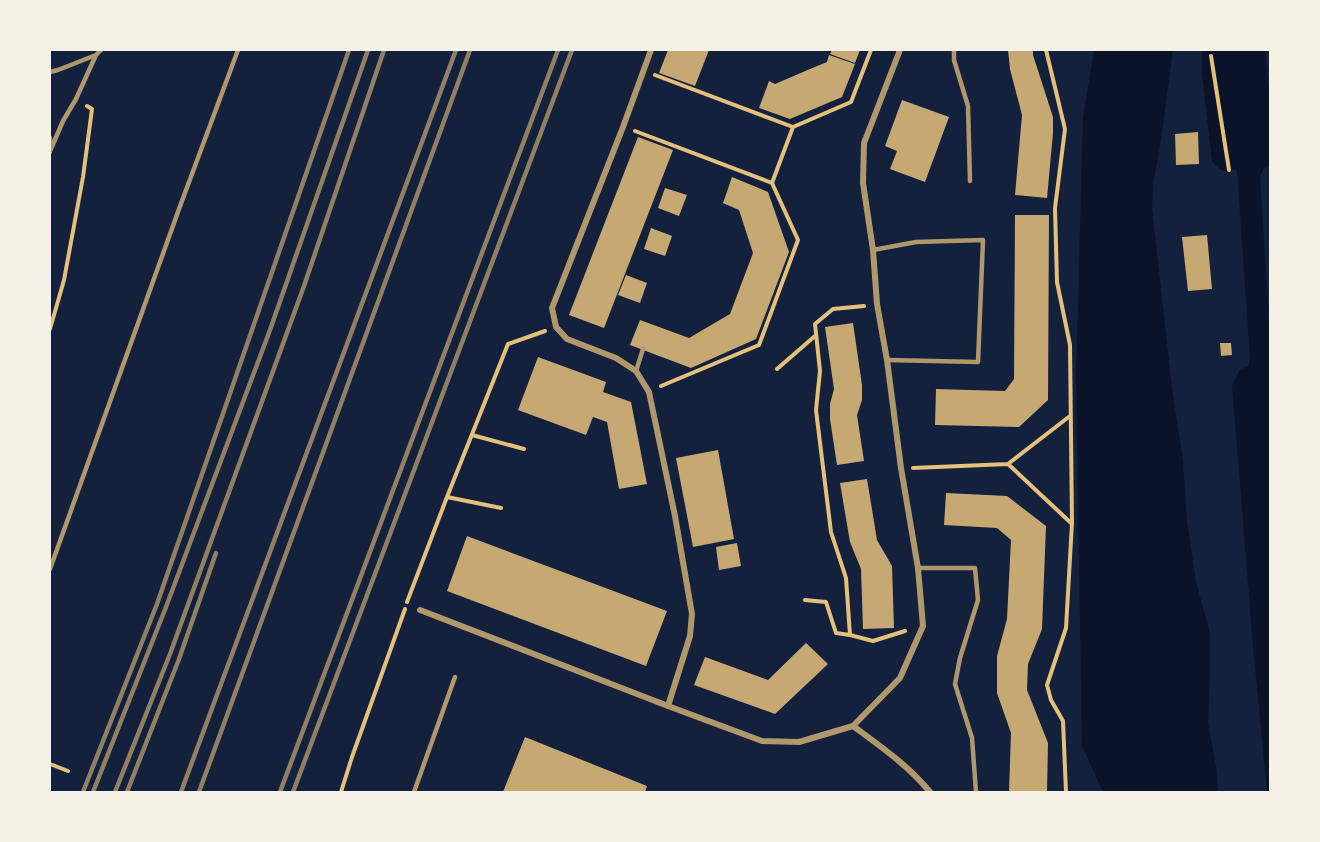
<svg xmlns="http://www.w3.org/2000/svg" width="1320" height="842" font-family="'Space Grotesk',sans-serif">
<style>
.water{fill:#0b132b}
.building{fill:#c6a872}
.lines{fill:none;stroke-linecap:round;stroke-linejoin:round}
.path{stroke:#e5c07b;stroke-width:4}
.service{stroke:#b1986c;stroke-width:4.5}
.minor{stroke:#b1986c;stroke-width:6}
.rail{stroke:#918062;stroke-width:4.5}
</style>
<rect width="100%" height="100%" fill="#14213d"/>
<path class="water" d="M1094 50H1173L1161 141 1153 185 1152 207 1172 388 1183 461 1187 521 1196 582 1210 633V676L1208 723 1216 766 1218 792H1103L1082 746 1076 377 1083 117Z
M1202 50H1265L1270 102V167L1264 168 1260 177 1270 335V792H1267L1253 646 1232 385 1240 369 1248 367 1250 358 1237 171 1235 169 1223 171 1218 168 1212 161 1202 74Z"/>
<path class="building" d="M668 50H709L695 86 659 73Z
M832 50H860L855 63 830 54Z
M1008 50H1033V55L1053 117V133L1047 198 1015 195 1022 115 1010 69Z
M829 55 855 64 842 97 790 119 759 108 769 81 775 84 810 69 827 62Z
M902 100 949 117 925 182 890 169 897 151 885 146Z
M1198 132 1199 164 1176 165 1175 134Z
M638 137 673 150 604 328 569 315Z
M732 177 768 192 789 252 756 339 691 368 630 345 640 320 689 338 730 314 753 253 739 210 723 203Z
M665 188 687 195 679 216 658 208Z
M1015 215H1049L1048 400 1019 427 935 425 936 389 1005 391 1014 379Z
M651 228 672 236 665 256 644 249Z
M1207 235 1212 289 1188 291 1182 237Z
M626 275 647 283 640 303 618 295Z
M853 323 862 385V400L857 415 864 461 837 465 830 419V404L834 389 825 327Z
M1220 343H1231L1232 355 1221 356Z
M538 357 606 382 603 392 631 402 647 484 619 489 607 422 593 417 586 435 518 410Z
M718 450 734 539 693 547 676 458Z
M867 479 877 540 892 566 894 628 863 629 861 569 850 542 840 483Z
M946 493 1007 496 1046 526 1042 629 1028 664 1027 690 1048 743 1047 792H1009L1011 733 997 693V656L1007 619 1011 540 997 528 944 525Z
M467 536 667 611 646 666 447 591Z
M737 543 741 566 719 570 716 547Z
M806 643 828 664 775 714 694 685 705 657 768 680Z
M525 737 647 786 645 792H503Z"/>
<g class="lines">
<path class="path" d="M1046 50 1065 129 1055 208 1057 282 1070 345 1072 523 1066 628 1047 685 1051 700 1063 721 1066 792
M1211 56 1229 170
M655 75 793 127 851 102 871 50
M635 131 772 183 798 240 759 345 661 386
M772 183 793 127
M864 306 833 309 815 324 820 371 816 410 831 532 846 578 850 635 873 641 905 631
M50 329 64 280 83 177 92 109 87 106
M777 369 815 336
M472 435 524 449
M1008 464 1070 416
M913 468 1008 464 1071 523
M447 497 501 508
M805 600 826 602 836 633 850 635
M407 602 447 497 508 344 545 331
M50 764 68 771
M341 792 352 757 405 609"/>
<path class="service" d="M954 50V60L968 106 970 181
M50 72 58 70 96 55
M50 138V152
M51 149 63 121 76 99 96 55 101 50
M873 250 916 242 983 240 978 362 887 360
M636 371 643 349
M918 568H975L978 600 960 658 955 684 972 738 976 792
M50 569 179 209 238 50
M414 792 455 677"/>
<path class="minor" d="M651 50 623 127 552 308 556 327 567 339 616 358 636 371 649 392 675 516 692 614 690 636 668 706
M420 610 668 706 762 741 799 742 853 726 900 678 923 626 918 568 901 468 887 360 877 304 873 250 863 183 864 143 900 50
M853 726C880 746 909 766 930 792"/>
<path class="rail" d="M83 792 157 604 349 50
M93 792 166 607 270 330 368 50
M115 792 170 654 304 286 384 50
M127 792 179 659 216 553
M181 792 456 50
M199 792 470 50
M280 792 558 50
M293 792 572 50"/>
</g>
<rect width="1320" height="842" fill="none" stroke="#f6f1e7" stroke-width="102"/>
</svg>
